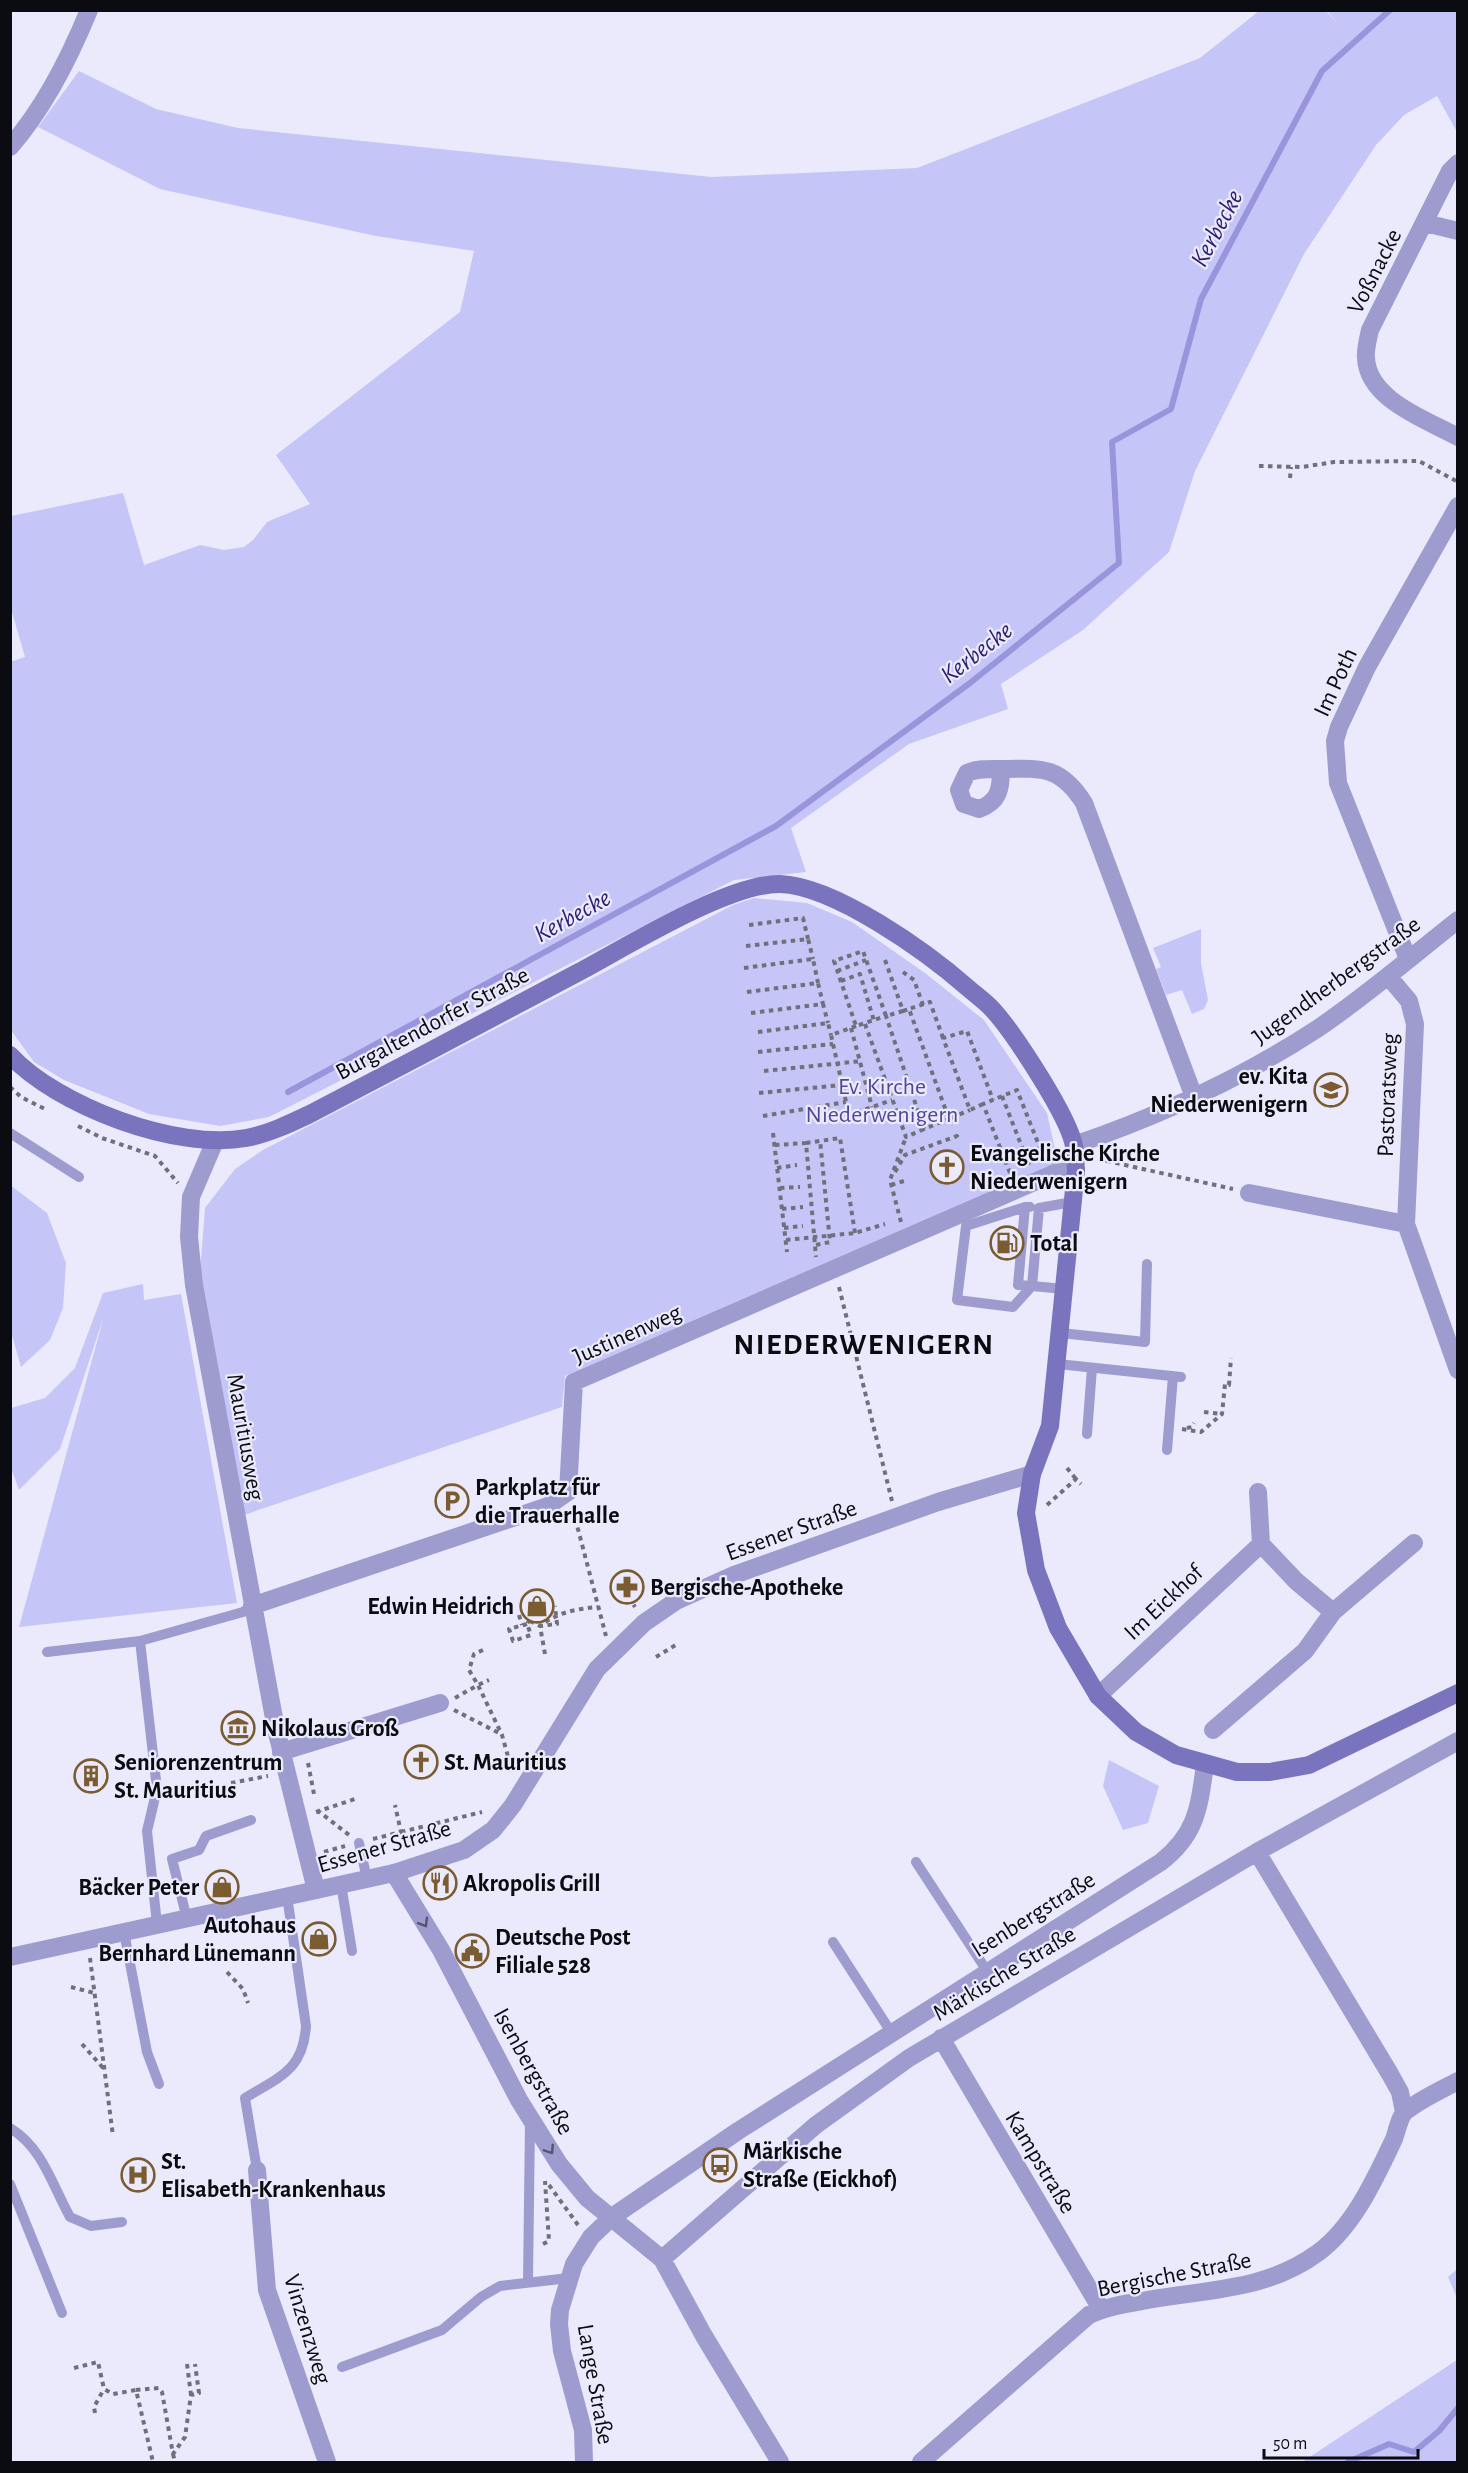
<svg xmlns="http://www.w3.org/2000/svg" width="1468" height="2473" font-family="'Alegreya Sans',sans-serif">
<style>
.green{fill:#c6c5f7}
.lines{fill:none;stroke-linecap:round;stroke-linejoin:round}
.stream{stroke:#9995dc;stroke-width:6}
.path{stroke:#70707c;stroke-width:4;stroke-dasharray:4.5 4.5;stroke-linecap:butt}
.service{stroke:#9e9ccf;stroke-width:10}
.minor{stroke:#9e9ccf;stroke-width:18}
.tertiary{stroke:#9e9ccf;stroke-width:18}
.secondary{stroke:#7a74be;stroke-width:18}
.oneway{stroke:#545470}
.labels{text-anchor:middle;stroke-width:4.5;stroke-linejoin:round;paint-order:stroke}
.street-label{font-size:24px;fill:#0b0b12;stroke:#eaeafc}
.poi-label{font-size:24px;font-weight:bold;fill:#0b0b12;stroke:#eaeafc;text-anchor:start}
.park-label{font-size:24px;fill:#52469b;stroke:#eaeafc}
.water-label{font-size:26px;font-style:italic;fill:#301e71;stroke:#eaeafc}
.district-label{font-size:30px;font-weight:bold;letter-spacing:1.5px;fill:#0b0b12;stroke:#eaeafc}
</style>
<rect width="100%" height="100%" fill="#eaeafc"/>
<path class="green" d="M1259 11H1326L1339 25 1327 11H1457V132L1437 96 1404 115 1376 145 1304 254 1195 471 1169 552 1083 630 1001 684 1008 709 909 744 791 828 806 872 734 880 269 1117 220 1126 149 1114 64 1080 34 1062 10 1029V662L25 657 11 609V516L123 493 144 565 200 545 224 550 244 547 253 540 267 522 310 504 276 455 460 312 474 251 376 236 160 189 38 127 79 71 156 109 238 128 711 177 917 168 1200 58Z
M754 898 807 903 852 922 925 973 984 1020 1047 1113 1058 1163 565 1376 562 1407 244 1515 200 1273 205 1208 235 1169 263 1150 733 905Z
M1201 929V963L1208 1000 1204 1009 1192 1014 1182 990 1166 995 1156 969 1161 967 1153 948Z
M10 1185 47 1213 66 1263 63 1308 50 1340 21 1367 11 1332Z
M143 1284 144 1300 181 1294 237 1603 19 1627 104 1316 60 1449 19 1490 11 1468V1408L45 1398 75 1368 103 1293Z
M1109 1760 1159 1786 1148 1823 1123 1830 1103 1786Z
M1457 2269V2298L1448 2277Z
M1457 2360V2462H1302Z"/>
<g class="lines">
<path class="stream" d="M288 1092 776 826 970 683 1119 563 1112 442 1171 409 1201 299 1322 71 1390 10
M1348 2462 1389 2444 1414 2452 1439 2431 1458 2408"/>
<path class="path" d="M1259 466 1302 467 1334 462 1419 461 1458 482
M1290 478 1291 467
M749 925 803 918 808 939
M746 946 808 939 813 959
M885 960 903 1011 909 1009
M744 968 813 959 818 983
M837 971 866 960
M903 972 914 980 923 1005
M841 981 860 974 874 1021
M747 992 818 983 823 1004
M903 1011 886 1016 863 951 834 961 856 1026 886 1016 924 1129 949 1119
M751 1013 823 1004 828 1023
M865 1024 906 1137 924 1129
M856 1026 831 1035 849 1115 892 1100
M851 1028 872 1107
M758 1032 828 1023 831 1035
M943 1038 930 1002 909 1009 949 1119 970 1110
M758 1052 833 1044
M764 1071 862 1061
M10 1087 21 1097 47 1110
M759 1093 842 1085
M1002 1096 1029 1165
M983 1104 970 1110 943 1038 967 1031 993 1100
M763 1116 846 1102
M78 1126 102 1138 155 1156 178 1183
M773 1133 787 1252
M806 1143 840 1138 855 1233
M775 1145 806 1143 816 1257
M1104 1152 1107 1161 1233 1189
M777 1168 797 1165
M895 1172 905 1155 957 1136 959 1140
M1010 1173 983 1104 1017 1090 1044 1158
M891 1185 907 1180
M780 1188 800 1187
M782 1209 803 1207
M901 1222 890 1180 906 1137
M784 1228 803 1226
M786 1240 855 1233 885 1224
M816 1245 830 1242 820 1140
M839 1287 892 1501
M1204 1412 1221 1414
M1187 1428 1192 1427 1194 1423
M1182 1429 1201 1432 1222 1414 1225 1384 1229 1385 1231 1358
M1067 1468 1076 1479
M1047 1505 1076 1479 1081 1484
M573 1510 606 1636
M629 1597 635 1607
M519 1615 522 1625
M530 1621 540 1626C558 1612 576 1609 598 1607
M527 1624 509 1629 513 1641 531 1635 527 1624 532 1617
M483 1650 474 1654 469 1670 478 1685 489 1680
M545 1654 540 1626 557 1624 555 1606
M656 1657 679 1643
M455 1698 478 1685 502 1735 512 1771
M454 1710 501 1734
M308 1763 314 1794
M231 1783 268 1776
M317 1810 349 1835
M316 1812 355 1799
M401 1832 482 1812
M373 1839 401 1832 395 1805
M324 1852 345 1846
M90 1958 113 2136
M227 1972 243 1989 248 2003
M71 1987 94 1993
M82 2044 104 2069
M549 2185 578 2225
M543 2244 549 2241 545 2181
M187 2364 191 2395
M74 2368 98 2362 104 2389 113 2394 136 2390 153 2462
M136 2390 159 2388 162 2392 173 2454 185 2437 191 2395 199 2393 195 2364
M95 2413 94 2407 104 2389
M173 2454 175 2462"/>
<path class="service" d="M10 1133 79 1177
M1025 1207 966 1226 957 1300 1013 1307 1032 1286
M1030 1207H1025L1018 1285 1032 1286
M1064 1289 1032 1286 1039 1208 1072 1202
M1061 1333 1145 1342 1147 1264
M1058 1364 1181 1377
M1087 1434 1092 1368
M1167 1450 1173 1376
M140 1641 157 1789 147 1831 157 1924
M47 1652 140 1641 243 1612 252 1606
M359 1843 367 1879
M916 1862 987 1971
M341 1884 352 1951
M187 1919 172 1859 199 1850 206 1836 251 1820
M124 1932 147 2052 159 2084
M833 1942 891 2032
M10 2128C43 2148 52 2185 70 2217L91 2226 122 2222
M257 2170 245 2098C279 2077 303 2071 306 2026L287 1896
M10 2184 62 2313
M528 2281 530 2121
M342 2367 442 2330 481 2297 500 2286 569 2278"/>
<path class="minor" d="M10 147C45 107 69 59 89 10
M1458 163 1450 171 1370 330C1368 339 1365 350 1366 358 1368 400 1427 420 1458 437
M1425 223 1458 231
M1001 769C1001 789 999 802 979 809L964 804 959 790 967 773C978 768 991 769 1004 769 1043 768 1061 767 1084 803L1194 1097
M1408 959 1338 783 1335 741 1339 727 1367 667 1458 506
M1388 976 1409 1001 1415 1024 1406 1224 1458 1370
M215 1141 191 1197 189 1237 194 1285 276 1729 316 1890
M1074 1145C1159 1116 1242 1078 1317 1029 1366 996 1411 957 1458 920
M1249 1193 1406 1224
M1258 1492 1261 1544
M252 1606 548 1506 568 1492 574 1382 1055 1173 1076 1170
M1333 1612 1414 1543
M1098 1696 1261 1544 1296 1581 1333 1612 1305 1651 1213 1730
M281 1752 440 1703
M1257 1852 1390 2074 1400 2092 1404 2112
M394 1873 441 1950 519 2100 559 2164 587 2198 662 2259 816 2125 909 2058 1257 1852 1458 1741
M941 2038 1101 2309
M257 2170 267 2290 327 2462
M662 2259 704 2336 780 2462
M921 2462 1089 2315C1106 2307 1124 2304 1142 2301 1205 2289 1265 2292 1319 2252 1354 2226 1376 2177 1394 2139 1397 2131 1400 2115 1406 2111 1421 2099 1441 2090 1458 2081"/>
<path class="tertiary" d="M10 1957 394 1873 464 1850 493 1830 513 1805 597 1669 644 1623 676 1601 734 1575 938 1502 1032 1474
M584 2462 583 2430 562 2351 559 2324 560 2310 574 2264 591 2237 612 2217 738 2131 1161 1862C1197 1834 1199 1807 1205 1765"/>
<path class="secondary" d="M10 1055C57 1106 177 1151 246 1138 268 1134 289 1124 310 1114 400 1067 489 1020 579 972 626 947 729 883 780 884 835 886 927 952 968 988 976 995 986 1002 993 1010 1014 1033 1069 1117 1074 1146 1076 1154 1075 1163 1076 1170L1050 1426 1032 1474 1026 1513 1036 1570 1058 1628 1098 1696 1136 1732 1176 1755 1237 1772H1270L1309 1765 1458 1693"/>
</g>
<defs><path id="oneway-chevron" d="M-2-3.5L2.5 0L-2 3.5" fill="none" stroke-width="1.6" stroke-linecap="round" stroke-linejoin="round" transform="scale(1.5)"/></defs>
<g class="oneway">
<use href="#oneway-chevron" transform="translate(424 1923) rotate(59)"/>
<use href="#oneway-chevron" transform="translate(550 2150) rotate(57)"/>
</g>
<defs>
<g id="school-ring" transform="scale(1.725)"><circle r="9.5" fill="#eaeafc" stroke="#7a5c30" stroke-width="1.5"/><path d="M0-5L7-2L0 1L-7-2ZM-4 1L0 2.5L4 1V4Q0 6-4 4Z" fill="#7a5c30"/></g>
<g id="church-ring" transform="scale(1.725)"><circle r="9.5" fill="#eaeafc" stroke="#7a5c30" stroke-width="1.5"/><path d="M-1.2-6h2.4v3.5h3.3v2.4h-3.3V6h-2.4V-.1h-3.3v-2.4h3.3Z" fill="#7a5c30"/></g>
<g id="fuel-ring" transform="scale(1.725)"><circle r="9.5" fill="#eaeafc" stroke="#7a5c30" stroke-width="1.5"/><path d="M-5.5-6h7V0h2V4h1.3V-2.5L3-4.5l.8-.8L6-3V5H2.5V1h-1V6h-7ZM-4.2-4.7v3.2H.2V-4.7Z" fill="#7a5c30"/></g>
<g id="parking-ring" transform="scale(1.725)"><circle r="9.5" fill="#eaeafc" stroke="#7a5c30" stroke-width="1.5"/><path d="M-3.5-5.5H1a3.5 3.5 0 0 1 0 7H-1V5.5H-3.5ZM-1-3.4V-.6H.8a1.4 1.4 0 0 0 0-2.8Z" fill="#7a5c30"/></g>
<g id="pharmacy-ring" transform="scale(1.725)"><circle r="9.5" fill="#eaeafc" stroke="#7a5c30" stroke-width="1.5"/><path d="M-2-6h4v4h4v4h-4v4h-4v-4h-4v-4h4Z" fill="#7a5c30"/></g>
<g id="shop-ring" transform="scale(1.725)"><circle r="9.5" fill="#eaeafc" stroke="#7a5c30" stroke-width="1.5"/><path d="M-5-2.5h2.3a2.7 3.5 0 0 1 5.4 0H5L5.5 6h-11ZM-1.5-2.5h3a1.5 2.3 0 0 0-3 0Z" fill="#7a5c30"/></g>
<g id="museum-ring" transform="scale(1.725)"><circle r="9.5" fill="#eaeafc" stroke="#7a5c30" stroke-width="1.5"/><path d="M0-6L6-3V-2H-6V-3ZM-5-1h2V3h-2ZM-1-1h2V3h-2ZM3-1h2V3H3ZM-6 4H6V6H-6Z" fill="#7a5c30"/></g>
<g id="building-ring" transform="scale(1.725)"><circle r="9.5" fill="#eaeafc" stroke="#7a5c30" stroke-width="1.5"/><path d="M-4-6H4V6H1V3H-1V6H-4ZM-2.5-4.3h1.7v1.8h-1.7ZM.8-4.3h1.7v1.8H.8ZM-2.5-1h1.7V.8h-1.7ZM.8-1h1.7V.8H.8Z" fill="#7a5c30"/></g>
<g id="restaurant-ring" transform="scale(1.725)"><circle r="9.5" fill="#eaeafc" stroke="#7a5c30" stroke-width="1.5"/><path d="M-5-6h1v4h1v-4h1v4h1v-4h1v5L-1.5 .5V6h-2V.5L-5-1ZM5-6V6H3V1.5H1.5Q1.5-4 5-6Z" fill="#7a5c30"/></g>
<g id="civic-ring" transform="scale(1.725)"><circle r="9.5" fill="#eaeafc" stroke="#7a5c30" stroke-width="1.5"/><path d="M-.6-6.5H3V-4.5H.6V-3L4-1V1h2V6H-6V1h2V-1L-.6-3ZM-1.2 2.5V6h2.4V2.5Z" fill="#7a5c30"/></g>
<g id="bus-ring" transform="scale(1.725)"><circle r="9.5" fill="#eaeafc" stroke="#7a5c30" stroke-width="1.5"/><path d="M-5-6H5V4H4V6H2V4H-2V6H-4V4H-5ZM-3.5-4V0h7V-4ZM-3.5 1.2v1.5H-2V1.2ZM2 1.2v1.5H3.5V1.2Z" fill="#7a5c30"/></g>
<g id="hospital-ring" transform="scale(1.725)"><circle r="9.5" fill="#eaeafc" stroke="#7a5c30" stroke-width="1.5"/><path d="M-5-5h3v3.5h4V-5h3V5h-3V1.5h-4V5h-3Z" fill="#7a5c30"/></g>
</defs>
<g fill-rule="evenodd">
<use href="#school-ring" x="1331" y="1090"/>
<use href="#church-ring" x="947" y="1167"/>
<use href="#fuel-ring" x="1007" y="1243"/>
<use href="#parking-ring" x="452" y="1501"/>
<use href="#pharmacy-ring" x="627" y="1587"/>
<use href="#shop-ring" x="537" y="1606"/>
<use href="#museum-ring" x="238" y="1728"/>
<use href="#church-ring" x="421" y="1762"/>
<use href="#building-ring" x="91" y="1776"/>
<use href="#restaurant-ring" x="440" y="1883"/>
<use href="#shop-ring" x="222" y="1887"/>
<use href="#shop-ring" x="319" y="1939"/>
<use href="#civic-ring" x="472" y="1951"/>
<use href="#bus-ring" x="720" y="2165"/>
<use href="#hospital-ring" x="138" y="2175"/>
</g>
<g class="labels">
<g class="street-label">
<text transform="translate(1374 271) rotate(-63)" y="8">Voßnacke</text>
<text transform="translate(1335 682) rotate(-65)" y="8">Im Poth</text>
<text transform="translate(1336 980) rotate(-36)" y="8">Jugendherbergstraße</text>
<text transform="translate(432 1023) rotate(-28)" y="8">Burgaltendorfer Straße</text>
<text transform="translate(1387 1095) rotate(-88)" y="8">Pastoratsweg</text>
<text transform="translate(627 1334) rotate(-24)" y="8">Justinenweg</text>
<text transform="translate(246 1437) rotate(80)" y="8">Mauritiusweg</text>
<text transform="translate(791 1530) rotate(-20)" y="8">Essener Straße</text>
<text transform="translate(1163 1602) rotate(-43)" y="8">Im Eickhof</text>
<text transform="translate(384 1846) rotate(-16)" y="8">Essener Straße</text>
<text transform="translate(1033 1914) rotate(-32)" y="8">Isenbergstraße</text>
<text transform="translate(1004 1973) rotate(-31)" y="8">Märkische Straße</text>
<text transform="translate(534 2071) rotate(61)" y="8">Isenbergstraße</text>
<text transform="translate(1041 2162) rotate(59)" y="8">Kampstraße</text>
<text transform="translate(1174 2274) rotate(-11)" y="8">Bergische Straße</text>
<text transform="translate(308 2329) rotate(73)" y="8">Vinzenzweg</text>
<text transform="translate(596 2384) rotate(80)" y="8">Lange Straße</text>
</g>
<g class="poi-label">
<text x="1308" y="1084" text-anchor="end">ev. Kita<tspan x="1308" dy="28">Niederwenigern</tspan></text>
<text x="970" y="1161">Evangelische Kirche<tspan x="970" dy="28">Niederwenigern</tspan></text>
<text x="1030" y="1251">Total</text>
<text x="475" y="1495">Parkplatz für<tspan x="475" dy="28">die Trauerhalle</tspan></text>
<text x="650" y="1595">Bergische-Apotheke</text>
<text x="514" y="1614" text-anchor="end">Edwin Heidrich</text>
<text x="261" y="1736">Nikolaus Groß</text>
<text x="114" y="1770">Seniorenzentrum<tspan x="114" dy="28">St. Mauritius</tspan></text>
<text x="444" y="1770">St. Mauritius</text>
<text x="463" y="1891">Akropolis Grill</text>
<text x="199" y="1895" text-anchor="end">Bäcker Peter</text>
<text x="296" y="1933" text-anchor="end">Autohaus<tspan x="296" dy="28">Bernhard Lünemann</tspan></text>
<text x="495" y="1945">Deutsche Post<tspan x="495" dy="28">Filiale 528</tspan></text>
<text x="743" y="2159">Märkische<tspan x="743" dy="28">Straße (Eickhof)</tspan></text>
<text x="161" y="2169">St.<tspan x="161" dy="28">Elisabeth-Krankenhaus</tspan></text>
</g>
<g class="park-label">
<text x="882" y="1094">Ev. Kirche<tspan x="882" dy="28">Niederwenigern</tspan></text>
</g>
<g class="water-label">
<text transform="translate(1216 228) rotate(-62)" y="9">Kerbecke</text>
<text transform="translate(976 652) rotate(-38)" y="9">Kerbecke</text>
<text transform="translate(572 915) rotate(-29)" y="9">Kerbecke</text>
</g>
<g class="district-label">
<text x="864" y="1354">NIEDERWENIGERN</text>
</g>
</g>
<rect width="1468" height="2473" fill="none" stroke="#0b0b12" stroke-width="24"/>
<path d="M1264 2449v9h154v-9" fill="none" stroke="#0b0b12" stroke-width="3"/>
<text x="1273" y="2449" font-size="18" fill="#0b0b12" stroke="#eaeafc" stroke-width="4.5" paint-order="stroke">50 m</text>
</svg>
